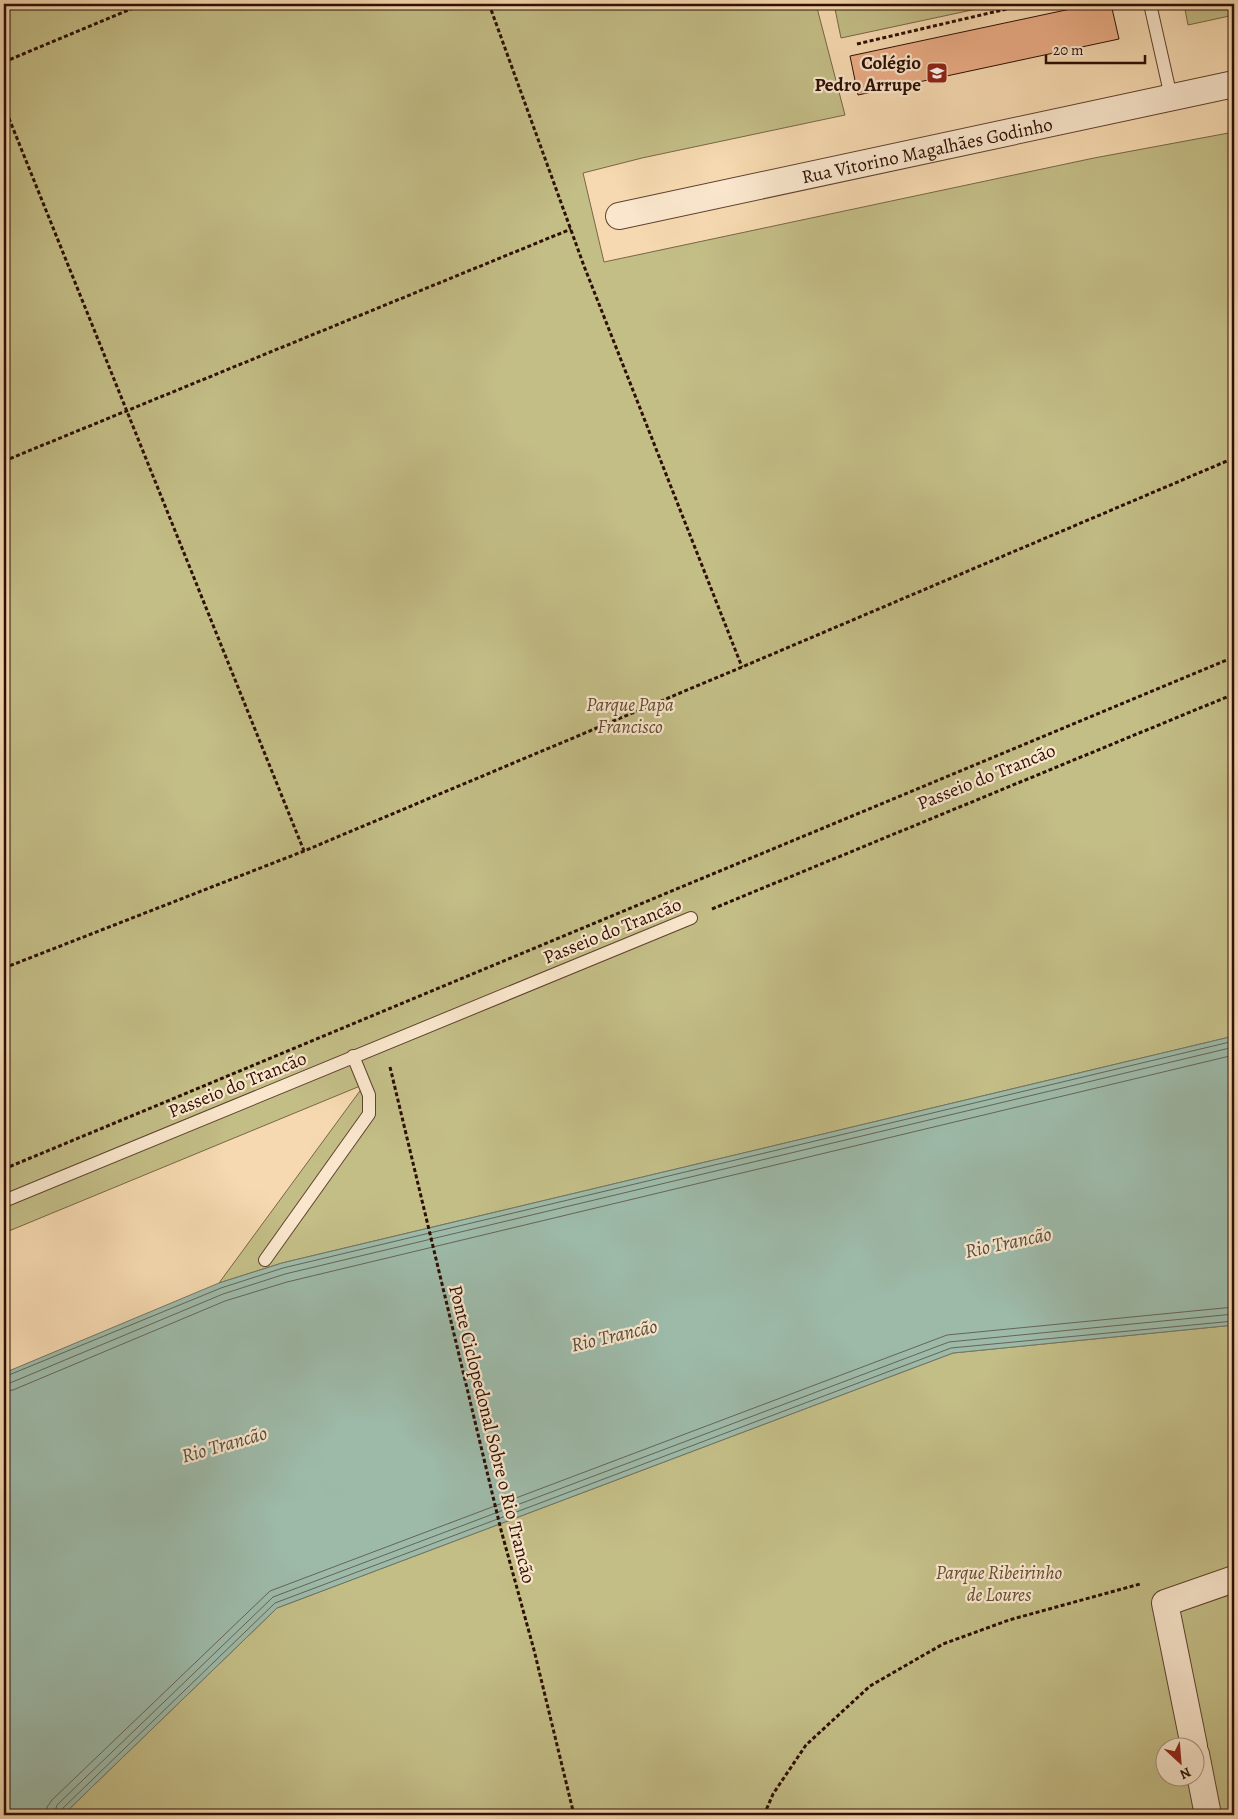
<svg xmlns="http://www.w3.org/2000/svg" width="1238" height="1819" font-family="Alegreya,serif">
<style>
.green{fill:#c3bd86;stroke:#786645;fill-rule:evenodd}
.water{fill:#9dbaa9;stroke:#717667}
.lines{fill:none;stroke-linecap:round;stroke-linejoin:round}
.shore{stroke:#666456;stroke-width:1}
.building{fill:#ebad86;stroke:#2e0f04}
.lane-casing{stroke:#60422f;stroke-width:14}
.street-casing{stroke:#60422f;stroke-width:28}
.path{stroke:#2e0f04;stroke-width:3;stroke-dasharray:4 2.5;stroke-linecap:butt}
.lane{stroke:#f9e6cc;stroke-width:12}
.street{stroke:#f9e6cc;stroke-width:26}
.labels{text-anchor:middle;stroke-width:4.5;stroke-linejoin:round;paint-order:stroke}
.poi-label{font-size:19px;font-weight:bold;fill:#2e0f04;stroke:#f9e6cc;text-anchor:end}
.street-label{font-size:19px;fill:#2e0f04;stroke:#f9e6cc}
.park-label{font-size:19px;font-style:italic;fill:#624c32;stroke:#f9e6cc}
.water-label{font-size:20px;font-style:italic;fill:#554b3e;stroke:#f9e6cc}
</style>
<rect width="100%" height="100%" fill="#f6d9b0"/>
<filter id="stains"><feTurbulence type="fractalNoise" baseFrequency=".004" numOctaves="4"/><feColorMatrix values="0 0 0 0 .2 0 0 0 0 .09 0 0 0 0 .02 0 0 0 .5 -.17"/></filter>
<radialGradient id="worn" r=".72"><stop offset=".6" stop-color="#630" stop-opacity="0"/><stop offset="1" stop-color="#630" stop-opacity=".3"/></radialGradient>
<path class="green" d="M4 4H816L845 115 642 158 583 173 604 262 1094 158 1234 132V1036L282 1263 219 1283 365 1084 4 1233Z
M834 4H1000L841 38Z
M1184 4H1234V15L1188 25Z
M1234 1325V1815H63L277 1608 953 1353ZM1166 1746H1196V1776H1166Z"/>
<path class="water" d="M1234 1036V1325L953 1353 277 1608 63 1815H4V1373L219 1283 282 1263Z"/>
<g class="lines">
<path class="shore" d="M4 1377 221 1288 283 1268 1234 1041
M4 1384 10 1383 223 1294 285 1274 1234 1047
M4 1391 13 1390 225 1301 287 1282 1234 1055
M46 1815 47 1807 52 1800 270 1591 947 1335 1234 1307
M54 1815 57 1805 273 1597 949 1342 1234 1314
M60 1815 62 1809 275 1603 951 1348 1234 1321"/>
</g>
<path class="building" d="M1094 4H1111L1119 39 858 95 850 56Z"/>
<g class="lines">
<g class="lane-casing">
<path id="lane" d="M1150 4 1171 97
M4 1201 691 918
M265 1260 369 1114V1095L353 1056"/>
</g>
<g class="street-casing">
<g id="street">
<path id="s1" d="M619 216 1234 84"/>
<path d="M1194 1746 1165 1603 1234 1579"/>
<path d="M1196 1754 1208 1815"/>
</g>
</g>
<path class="path" d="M489 4 584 266 742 667
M857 44 1028 4
M4 62 143 4
M4 106 304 851
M4 461 571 229
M712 909 1234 694
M4 968 304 851 742 667 1234 458
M390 1067 501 1530 534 1650 574 1815
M4 1169 1234 657
M764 1815 773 1794 806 1745 870 1686 943 1644 1009 1620 1140 1584"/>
<use href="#lane" class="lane"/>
<use href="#street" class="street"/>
</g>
<defs>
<g id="school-square" transform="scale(1.125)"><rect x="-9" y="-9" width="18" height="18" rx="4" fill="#8f2418" stroke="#f9e6cc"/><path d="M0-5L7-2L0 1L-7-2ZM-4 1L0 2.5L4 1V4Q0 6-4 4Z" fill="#fff"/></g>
</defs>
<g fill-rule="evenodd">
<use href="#school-square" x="937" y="73"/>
</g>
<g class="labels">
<g class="poi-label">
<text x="921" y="69">Colégio<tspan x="921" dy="22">Pedro Arrupe</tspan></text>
</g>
<g class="street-label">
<text dy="7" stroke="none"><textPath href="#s1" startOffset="315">Rua Vitorino Magalhães Godinho</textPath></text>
<text transform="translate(986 776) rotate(-22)" y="7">Passeio do Trancão</text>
<text transform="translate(612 930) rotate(-22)" y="7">Passeio do Trancão</text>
<text transform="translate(237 1084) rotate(-22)" y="7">Passeio do Trancão</text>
<text transform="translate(493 1434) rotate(76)" y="7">Ponte Ciclopedonal Sobre o Rio Trancão</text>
</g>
<g class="park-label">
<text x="630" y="711">Parque Papa<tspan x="630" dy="22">Francisco</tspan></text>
<text x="999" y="1579">Parque Ribeirinho<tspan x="999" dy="22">de Loures</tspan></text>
</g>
<g class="water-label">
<text transform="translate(1008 1242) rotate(-12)" y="7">Rio Trancão</text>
<text transform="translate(614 1335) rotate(-13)" y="7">Rio Trancão</text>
<text transform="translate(224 1444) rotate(-16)" y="7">Rio Trancão</text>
</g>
</g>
<rect width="1238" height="1819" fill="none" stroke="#f6d9b0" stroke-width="20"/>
<rect x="5" y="5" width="1228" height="1809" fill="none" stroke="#2e0f04" stroke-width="2.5"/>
<rect x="10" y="10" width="1218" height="1799" fill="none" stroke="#2e0f04"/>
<g transform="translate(1180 1762) rotate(154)"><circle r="24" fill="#f9e6cc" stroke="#a8907c"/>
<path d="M0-4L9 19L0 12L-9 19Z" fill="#8f2418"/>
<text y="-8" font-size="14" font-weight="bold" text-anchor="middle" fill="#2e0f04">N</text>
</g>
<path d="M1046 55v8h99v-8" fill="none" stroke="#2e0f04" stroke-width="2.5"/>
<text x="1053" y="55" font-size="15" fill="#2e0f04" stroke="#f9e6cc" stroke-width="4" paint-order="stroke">20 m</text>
<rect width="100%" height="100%" filter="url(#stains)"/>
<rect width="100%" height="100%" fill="url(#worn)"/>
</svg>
